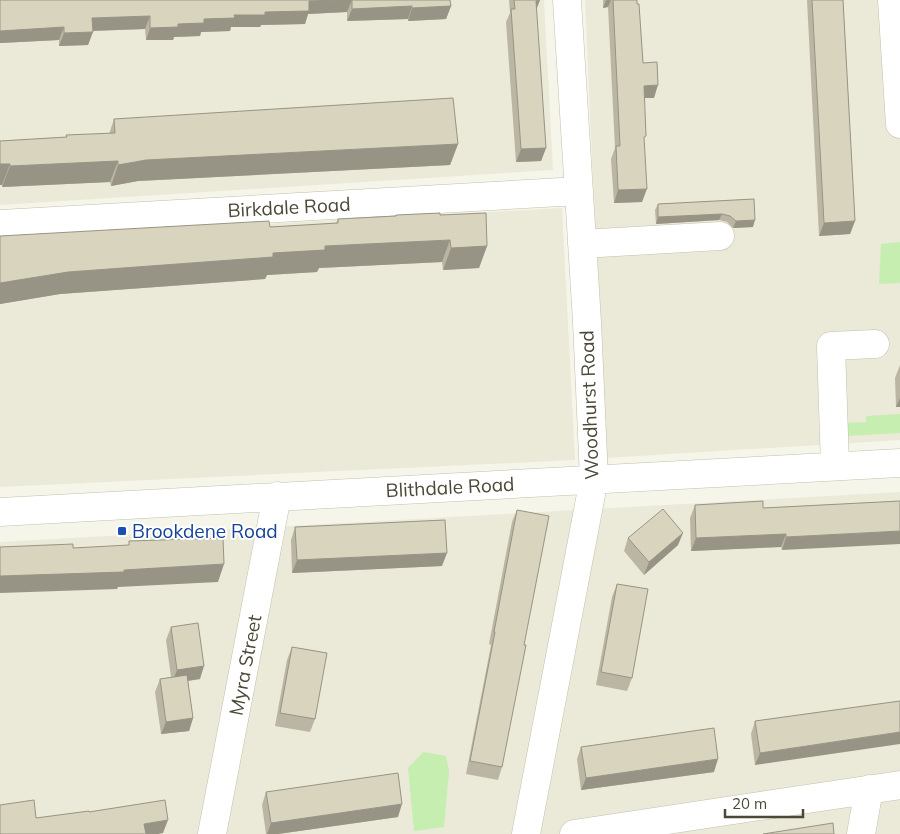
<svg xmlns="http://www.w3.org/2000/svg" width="900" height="834" font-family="Mulish,sans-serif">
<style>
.residential{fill:#ebe9d8}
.green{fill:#c5eeb0}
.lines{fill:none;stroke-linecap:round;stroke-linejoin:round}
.minor-casing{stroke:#c3c0ac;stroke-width:29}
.minor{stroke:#fff;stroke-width:28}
.wall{fill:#bbb6a3}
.shaded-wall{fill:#989485}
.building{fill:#d9d4be;stroke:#989485}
.transit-dot{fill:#1a4fb4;stroke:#fff;stroke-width:2}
.labels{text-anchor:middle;stroke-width:4;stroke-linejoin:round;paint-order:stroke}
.street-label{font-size:19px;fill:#4c4837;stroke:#fff}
.transit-label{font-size:19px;fill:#164399;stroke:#fff;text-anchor:start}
</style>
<rect width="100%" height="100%" fill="#f6f5ea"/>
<path class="residential" d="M0 0H544L553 170 0 205Z
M585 0H900V440L605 458Z
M562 208 575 460 0 487V238Z
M900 492V834H0V542Z"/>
<path class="green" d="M900 242V283L879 284 881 244Z
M900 414V433L846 436V423L866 422V416Z
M423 752 446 756 449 771 444 827 414 831 408 768Z"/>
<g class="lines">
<g class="minor-casing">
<path id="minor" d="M892 0 900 124
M0 224 579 191
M582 244 720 236
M835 466 831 346 875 344
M0 512 900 463
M212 834 277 496
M526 834 594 479 587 322 567 0
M574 834 900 785
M861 834 869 789"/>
</g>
<use href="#minor" class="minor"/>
</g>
<path class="wall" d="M0 0H450L451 6 446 19 408 21V19L347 21V12L308 14 305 24 261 25 260 27H231L230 31 201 32 200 36 174 37 173 40H146L145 29 93 31 88 45 59 46V40L0 43Z
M509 0H540L536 9 546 148 541 161 516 162 506 22 510 13Z
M603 0H637L643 63 654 98H644V143L642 202 614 203 611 159 615 148 608 7 603 8Z
M807 0H843L855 221 850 234 819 236Z
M114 119 458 144 450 165 138 181 111 186 110 182 2 187V185H0V141L66 137V135L109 134Z
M754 199 753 227 733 228 727 222 719 220 656 224 655 210 658 204Z
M338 219 487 246 479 268 443 270 442 262 319 268 317 272 267 275 265 279 60 294 0 304V236L270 227 336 223Z
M900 365V407H896L895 378Z
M900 501 782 550 781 547 691 551 690 518 695 505 763 508Z
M517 510 524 645 502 767 498 780 466 774 491 645 489 644 512 522Z
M295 527 442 566 292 573 291 540Z
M628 538 678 545 644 575 624 551Z
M617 584 632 678 627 691 596 685 612 597Z
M171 627 200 679 188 681 193 718 189 731 161 734 155 692 160 679 171 677 166 640Z
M292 647 315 719 310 732 275 726 287 660Z
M900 701 755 765 751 734 755 721Z
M581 747 714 772 581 790 577 759Z
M266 792 398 817 278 834H266L262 805Z"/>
<path class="shaded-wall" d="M339 0H352L347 12 308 14 305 24 261 25 260 27H231L230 31 201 32 200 36 174 37 173 40H146L150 28 178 24 204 19 234 15 265 12 309 1Z
M540 0 535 13 536 1Z
M606 0H611L608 7 603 8Z
M412 6 408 19 347 21 352 9Z
M451 6 446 19 408 21 412 8Z
M150 16 145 29 87 31 92 18Z
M64 27 59 40 0 43V31Z
M93 32 88 45 59 46 64 33Z
M658 85 654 98H639L644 86Z
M458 144 450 165 138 181 111 186 118 165 146 160Z
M546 148 541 161 516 162 521 149Z
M118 161 110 182 2 187 10 166Z
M0 164H10L2 185H0Z
M647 189 642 202 614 203 618 190Z
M722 214 719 220 656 224 658 217Z
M755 220 753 227 733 228 736 221Z
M855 221 850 234 819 236 824 223Z
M450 240 442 262 319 268 317 272 267 275 265 279 60 294 0 304V283L68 272 273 253 325 246Z
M487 246 479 268 443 270 451 248Z
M900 398V407H896Z
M900 531V544L782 550 786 537Z
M683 533 678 545 644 575 649 562Z
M786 534 781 547 691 551 696 538Z
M447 553 442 566 292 573 297 560Z
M224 564 218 582 118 587 117 589 0 593V576Z
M204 666 200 679 172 683 177 670Z
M193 718 189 731 161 734 166 722Z
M900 732V744L755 765 760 753Z
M718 759 714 772 581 790 586 778Z
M402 804 398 817 278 834H267L271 823Z
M168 820 163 833 158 834H141L144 824Z"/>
<path class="building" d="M0 0H339L309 1V11L265 12V15H234L235 18 204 19V23L178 24V27L150 28V16L92 18 93 32 64 33V27L0 31V33Z
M352 0H450L451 6 412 8V6L352 9Z
M514 0H540L536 1 546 148 521 149 511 9H515Z
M613 0H637V4H639L643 63 657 62 658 85 644 86 646 136 644 137 647 189 618 190 616 146H620Z
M812 0H843L855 221 824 223Z
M453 98 458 144 146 160 118 165V161L10 166V164H0V141L67 137 66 135 115 133 114 119Z
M754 199 755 220 736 221 730 216 722 214 658 217V204Z
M440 213V215L486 213 487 246 451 248 450 240 325 246V250L273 253V257L68 272 0 283V236L269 221 270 227 338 223V219L396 216V215Z
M763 501V508L900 501V531L786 537V534L696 538 695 505Z
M663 509 683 533 649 562 628 538Z
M517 510 549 516 524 645H526L502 767 470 761 495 632H494Z
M445 520 447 553 297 560 295 527Z
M223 538 224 564 124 570V572L0 576V547L73 544V548L129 545V541Z
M617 584 648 589 632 678 601 672Z
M198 623 204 666 177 670 171 627Z
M292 647 327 653 315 719 280 713Z
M187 675 193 718 166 722 160 679Z
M900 701V732L760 753 755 721Z
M714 728 718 759 586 778 581 747Z
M398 773 402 804 271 823 266 792Z
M34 800 36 818 89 811V812L165 800 168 820 144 824 146 834H0V805Z
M833 823 834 834H763Z"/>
<rect class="transit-dot" x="117" y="526" width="10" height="10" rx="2.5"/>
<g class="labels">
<g class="street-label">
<text transform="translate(289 207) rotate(-3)" y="7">Birkdale Road</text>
<text transform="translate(589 405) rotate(-92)" y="7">Woodhurst Road</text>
<text transform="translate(450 487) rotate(-3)" y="7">Blithdale Road</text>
<text transform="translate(245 665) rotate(-79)" y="7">Myra Street</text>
</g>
<g class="transit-label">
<text x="132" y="538">Brookdene Road</text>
</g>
</g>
<path d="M725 809v8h78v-8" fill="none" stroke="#4c4837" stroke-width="2.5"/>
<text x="732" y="809" font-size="15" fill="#4c4837" stroke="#ffffff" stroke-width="4" paint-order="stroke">20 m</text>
</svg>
